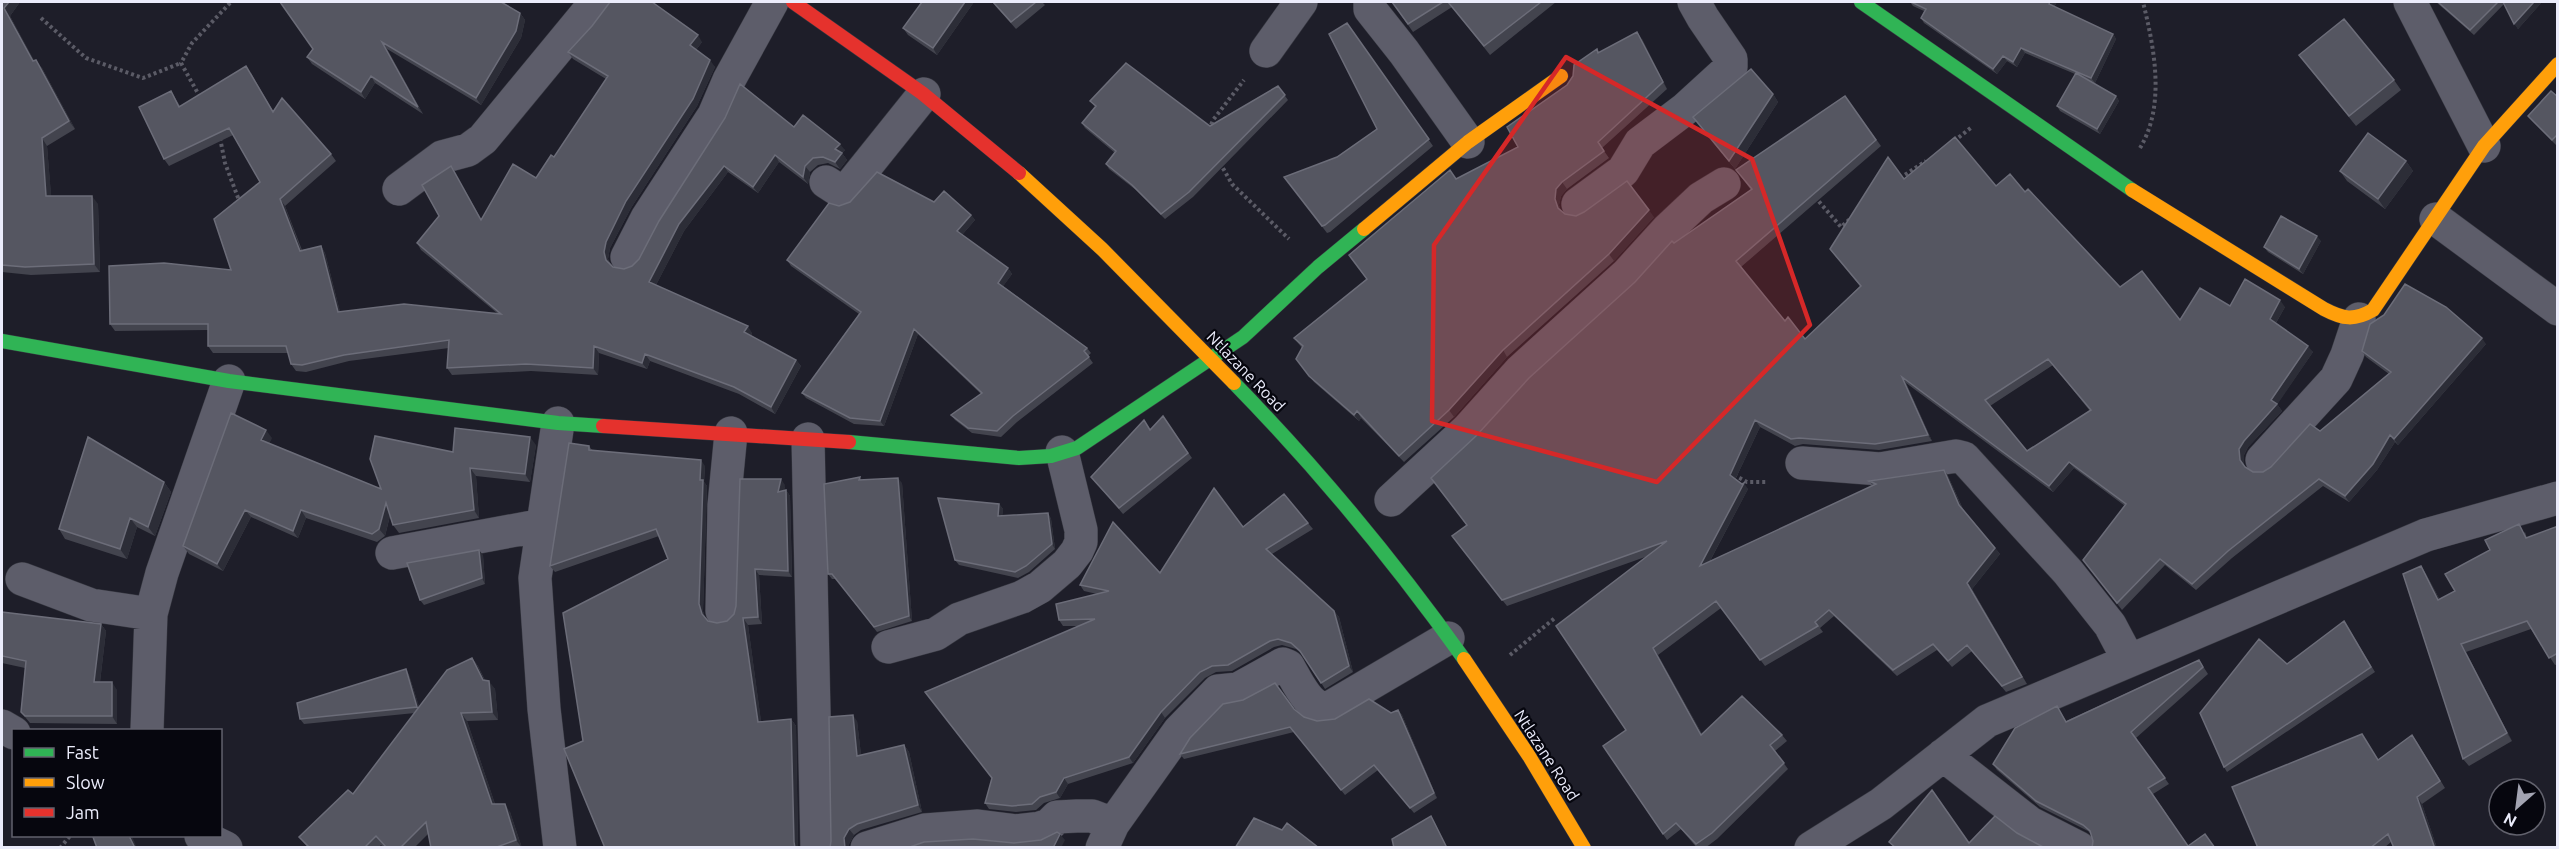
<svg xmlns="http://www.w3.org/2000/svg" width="2559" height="849" font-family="Ubuntu,sans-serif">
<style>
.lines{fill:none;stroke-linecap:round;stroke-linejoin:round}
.street-casing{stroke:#373841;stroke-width:34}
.fast-casing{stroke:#373841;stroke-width:15}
.slow-casing{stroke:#373841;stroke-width:15}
.jam-casing{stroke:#373841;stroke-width:15}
.path{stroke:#5b5b66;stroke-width:4;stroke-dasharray:3 3;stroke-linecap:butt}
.street{stroke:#5d5d6a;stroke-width:33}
.fast{stroke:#30b455;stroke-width:14}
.slow{stroke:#ff9f0a;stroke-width:14}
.jam{stroke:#e5322d;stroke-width:14}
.wall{fill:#43444e;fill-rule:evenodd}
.shaded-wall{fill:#2c2d37}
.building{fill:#555661;stroke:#6c6d79;stroke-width:1.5;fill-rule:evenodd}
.marked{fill:#d62828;fill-opacity:0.2;stroke:#d62828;stroke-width:4.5;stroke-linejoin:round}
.labels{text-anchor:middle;stroke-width:4.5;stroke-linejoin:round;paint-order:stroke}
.street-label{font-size:16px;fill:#ebecfb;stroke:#06060e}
</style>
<rect width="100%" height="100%" fill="#1e1e29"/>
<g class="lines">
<g class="street-casing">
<path id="street" d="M1370 2V9L1404 52 1468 142
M2410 2 2484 146
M1266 51 1301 2
M826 182 843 193 847 190 924 94
M399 189 442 157 468 150 483 139 596 2
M1578 204 1623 171 1640 143 1685 109 1731 67V59L1703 18 1694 2
M2436 219 2558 309
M627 257 647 218 714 115 729 80 772 2
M558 423 535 578 544 709 560 848
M808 439 817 848
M2262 460 2336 379 2347 355 2359 319
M1802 463 1880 469 1956 456 1964 458 2068 572 2110 625 2128 659
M1391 500 1467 430 1520 371 1627 274 1667 230 1701 198 1724 184
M392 553 543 525
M22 579 91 605 151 614
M722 611 724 505 731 433
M888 647 936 634 959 619 1022 597 1040 587 1067 564 1077 551 1081 542V530L1062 452
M2 726 14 733
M147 730 151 614 162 573 229 381
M1943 755 2030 823 2079 848
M201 836 226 848
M867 848 925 830 978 826 1016 831 1040 828 1049 825 1057 817 1077 816H1092L1113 824
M1102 848 1113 824 1179 731 1218 691 1238 689 1283 664 1288 666C1297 681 1309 711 1329 708L1448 638
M1811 848 1881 804 1987 721 2426 535 2558 498"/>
</g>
<g class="fast-casing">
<path id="fast" d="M1861 2 2132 190
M2 341 229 381 558 423 603 426
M1234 383C1318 469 1394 561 1464 659
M849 442 1019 458 1051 456 1077 448 1243 337 1318 267 1364 229"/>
</g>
<g class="slow-casing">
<path id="slow" d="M1019 173 1102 249 1234 383
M2132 190 2324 309C2343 319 2354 321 2373 310L2484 146 2558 64
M1364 229 1468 142 1561 76
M1464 659 1529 756 1584 848"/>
</g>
<g class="jam-casing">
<path id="jam" d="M793 2 922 93 1019 173
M603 426 849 442"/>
</g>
<path class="path" d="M41 18 86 58 143 78 181 63
M200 97 181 63 192 43 231 2
M1209 130 1213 120 1244 80
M220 138 225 163 240 203
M1954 141 1972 127
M2140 148C2166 105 2154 47 2143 2
M1220 163 1232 184 1289 239
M1900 178 1926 161
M1815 197 1841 227 1850 219
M1734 475 1747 482H1767
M1510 655 1556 617
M60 848 70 836"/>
<use href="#street" class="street"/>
<use href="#fast" class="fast"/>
<use href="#slow" class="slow"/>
<use href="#jam" class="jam"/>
</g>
<path class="wall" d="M2 2H20L10 16 34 61 42 68 75 129 47 146 51 196 98 204 100 272 31 275 2 272Z
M280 2H506L504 4 520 13 525 20 521 38 481 105 387 49 423 114 375 83 365 99 312 64 307 57 313 49Z
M922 2H974L937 55 908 35 903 28Z
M992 2H1042L1045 5 1016 29Z
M1392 2H1556L1490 55 1452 7 1413 32Z
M1910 2H2057L2054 7 2113 34 2116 39 2095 83 2087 79 2116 96 2119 101 2100 134 2060 111 2057 106 2075 74 2025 53 2017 67 2007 61 1997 74 1924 23 1921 18 1924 11 1913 6Z
M2436 2H2542L2518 29 2504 4 2474 35Z
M1347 23 1433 146 1330 232 1327 233 1284 177 1337 157 1377 129Z
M1642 39 1667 89 1602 148 1609 158 1567 189 1561 196 1559 205 1561 211 1565 214 1576 216 1654 217 1614 261 1507 357 1454 417 1404 462 1361 418 1359 421 1314 382 1296 359 1302 348 1294 338 1367 279 1349 255 1456 179 1518 147 1567 85 1597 49 1599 52Z
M702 42 696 50 715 67 697 106 631 208 610 248 608 259 610 263 613 267 624 269 632 266 639 259 725 118 794 127 845 150 842 153 847 160 840 169 828 163 818 165 810 172 808 184 779 162 758 193 728 172 684 231 656 285 752 333 751 336 796 360 801 366 775 414 739 394 650 361 647 369 599 353 598 375 531 371 452 375 447 368 449 348 349 361 306 372 296 371 291 364 288 353H213L208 346V330L115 331 110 324 231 270 260 182 233 135 169 166 164 159 171 91 180 106 251 73 273 111 331 154 336 161 285 206 302 250 321 246 325 253 340 312 497 313 421 250 417 243 439 216 451 166 481 219 536 178 554 157 606 79 573 59 568 52Z
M2299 55 2394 80 2401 90 2356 126 2306 64Z
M1278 86 1288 100 1193 197 1165 219 1136 190 1109 169 1106 164 1115 153 1085 128 1082 123 1095 107 1090 101 1210 126Z
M1773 94 1778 102 1735 169 1693 117Z
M1845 96 1881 146 1741 267 1785 321 1805 339 1860 286 1830 249 1904 179 1996 186 2025 192 2120 287 2180 320 2230 306 2285 307 2276 323 2313 352 2277 404 2282 411 2248 447 2244 455V466L2253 472H2263L2271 467 2320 431 2389 374 2366 357 2362 351 2486 344 2398 445 2395 442 2377 470 2349 502 2323 486 2232 558 2196 590 2165 565 2122 610 2083 560 2125 506 2074 468 2053 492 1906 383 1932 441 1879 450 1803 444 1795 446 1760 427 1735 480 1748 489 1710 561 1873 486 1869 481 1944 470 1948 476 1963 509 2000 554 1972 589 2027 684 2006 692 1972 651 1952 667 1937 650 1897 676 1834 616 1820 628 1823 632 1765 666 1721 608 1658 655 1702 734 1782 735 1787 741 1775 751 1788 769 1717 839 1705 848H1697L1681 829 1667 840 1603 746 1626 730 1648 556 1507 606 1457 543 1466 525 1476 436 1635 282 1751 190 1736 170ZM2053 365 2090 411 2027 451 1990 406Z
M2558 97V143L2556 145 2532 121 2528 116Z
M2406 161 2413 171 2385 209 2347 181 2340 171Z
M934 202 971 215 975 220 962 235 1008 268 1012 274 1003 286 1087 348 1091 353 1088 356 1093 363 1017 422 1001 437 972 433 955 420 951 415 981 394 918 334 884 426 854 424 806 398 802 393 859 314 791 266 787 260 839 206Z
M2321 241 2303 274 2268 252 2264 247Z
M1163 416 1192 458 1123 514 1091 477 1150 430Z
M272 438 269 443 381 489 453 452 536 445 530 482 476 476 479 518 399 533 393 525 390 516 385 536 377 542 306 518 298 538 251 517 223 571 189 554 183 546Z
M589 446 592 450 705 466 704 482 707 486 703 611 705 618 708 621 717 623 727 621 734 614 785 485 784 490H786L790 496 792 577 759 575 762 624 748 625 761 722 791 719 796 726 798 848H605L583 741 668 559 659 536 555 572 550 566Z
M860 477 861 480 902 483 912 621 877 632 836 579H832L828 574Z
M164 482 171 492 155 536 137 527 127 559 65 539 59 529Z
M999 504 1003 509 1002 516 1048 513 1051 519 1055 549 1029 572 1018 578 959 565 955 560Z
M1308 523 1313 529 1272 554 1334 611 1339 617 1353 672 1325 689 1304 656 1296 649 1282 645 1274 647 1232 671 1216 672 1205 678 1165 718 1133 763 1068 784 1060 798 1044 803 1036 810 1016 812 989 809 985 803 992 779 1079 626H1063L1059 620 1097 594 1084 591 1080 585 1160 573 1243 527Z
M2558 526V664L2555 665 2531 629 2466 652 2512 741 2469 766 2463 759 2421 566 2426 574 2440 600 2455 591 2525 532 2527 538Z
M483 555 485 584 424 605 420 600Z
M2 612 101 624 106 631 100 682 117 690V724L30 723 21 712 25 668 2 663Z
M2344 621 2375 672 2227 772 2224 767 2287 664Z
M472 658 478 666 485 680 495 689 498 720 467 721 495 804 510 812 522 848H431L428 834 414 848H384L381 845 378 848H308L299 837 353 794 415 713 304 724 300 719 406 669 409 675 419 707Z
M2199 660 2208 674 2136 738 2169 784 2153 794 2188 846 2205 834 2215 848H2092L2093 841 2091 834 2088 831 2040 807 1997 770 1993 764 2015 728 2057 706 2066 721Z
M1294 709 1304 717 1317 721 1391 713 1398 710 1402 715 1437 798 1414 813 1378 770 1345 795 1294 732 1184 759 1180 754Z
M857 721 861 755 904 745 909 752 922 812 861 830 854 835 849 844V848H830Z
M2362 734 2378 760 2412 735 2417 742 2445 788 2422 804 2437 848H2394L2391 842 2384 848H2258Z"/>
<path class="shaded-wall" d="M9 2H20L10 16 39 69 33 61 4 8Z
M965 2H974L937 55 933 48Z
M2050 2H2057L2052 9 2049 4Z
M2534 2H2542L2518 29 2514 24Z
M520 13 525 20 521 38 481 105 476 98Z
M1637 32 1642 39 1667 89 1663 82Z
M2113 34 2116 39 2095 83 2091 78Z
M698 35 702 42 695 51 690 45Z
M382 42 387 49 423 114 418 107Z
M2021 48 2025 53 2017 67 2013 62Z
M2003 56 2007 61 1997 74 1993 69Z
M36 60 42 68 75 129 69 121Z
M710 60 715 67 697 106 631 208 610 248 608 259 611 267 606 260 604 252 606 242 626 201Z
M371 76 375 83 365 99 361 92Z
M1773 94 1778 102 1735 169 1729 161Z
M2116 96 2119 101 2100 134 2097 129Z
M42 138 47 146 52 205 46 196Z
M840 144 845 150 842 153 847 160 840 169 835 162V149Z
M775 155 779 162 758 193 753 187Z
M2406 161 2413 171 2385 209 2378 199Z
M451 166 456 173 485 226 481 220Z
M724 166 728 172 684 231 654 289 649 282 679 224Z
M805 166 810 172 808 184 803 177Z
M1562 182 1567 189 1561 196 1559 205 1563 215 1558 208 1555 199 1556 189Z
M92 196 98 204 100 272 94 264Z
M280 199 285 206 304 258 300 251Z
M1649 210 1654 217 1614 261 1609 254Z
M971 215 975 220 961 236 957 231Z
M2317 236 2321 241 2303 274 2299 269Z
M321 246 325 253 342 319 338 312Z
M1008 268 1012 274 1002 288 998 283Z
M2280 300 2285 307 2274 326 2270 319Z
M748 326 752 333 749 339 744 332Z
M914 329 918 334 884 426 880 421Z
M2482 338 2486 344 2398 445 2394 439Z
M594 346 599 353 598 375 593 368Z
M2308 346 2313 352 2277 405V404L2282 411 2248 447 2244 455V466L2240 460 2239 449 2244 441Z
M1503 350 1507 357 1454 417 1449 410Z
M645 354 650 361 647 369 642 363Z
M796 360 801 366 775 414 771 407Z
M1902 377 1906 383 1932 441 1928 435Z
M1357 411 1361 418 1359 421 1354 415Z
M1755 420 1760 427 1734 482 1730 475Z
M266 430 272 438 267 448 261 440Z
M2390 435 2395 442 2377 470 2349 502 2345 496Z
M530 437 536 445 530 482 525 474Z
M701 460 705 466 704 482 707 486 703 611 706 621 702 614 699 604 700 480Z
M2069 462 2074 468 2053 492 2049 486Z
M470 468 476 476 479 518 474 510Z
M1944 470 1948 476 1964 512 1959 505Z
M898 478 902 483 912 621 909 616Z
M781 479 785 485 782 498 778 492Z
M164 482 171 492 155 536 148 527Z
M1744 483 1748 489 1704 572 1700 566Z
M786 490 790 496 792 577 788 571Z
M386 503 391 511 385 536 379 529Z
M999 504 1003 509 1002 521 998 516Z
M245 510 251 517 223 571 217 564Z
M301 510 306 518 298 538 293 531Z
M1048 513 1051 519 1055 549 1052 544Z
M130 518 137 527 127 559 120 549Z
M1995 548 2000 554 1972 589 2027 684 1967 583Z
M479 550 483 555 485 584 482 578Z
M2421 566 2426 574 2444 608 2438 600Z
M755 569 759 575 762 624 758 617Z
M1334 611 1339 617 1353 672 1349 666Z
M743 618 748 625 762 728 758 722Z
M101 624 106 631 99 690 94 682Z
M2461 644 2466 652 2512 741 2507 733Z
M1653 648 1658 655 1706 741 1701 735Z
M472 658 478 666 489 689 483 680Z
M406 669 409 675 421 712 417 707Z
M489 681 495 689 498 720 492 712Z
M112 682 117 690V724L112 716Z
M1398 710 1402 715 1437 798 1434 793Z
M1161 712 1165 718 1133 763 1129 757Z
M461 713 467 721 498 813 492 804Z
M853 715 857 721 862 762 857 756Z
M791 719 796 726 798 848H795L794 842Z
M904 745 909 752 922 812 918 805Z
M1064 778 1068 784 1060 798 1056 792Z
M2417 797 2422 804 2437 848H2435L2434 846Z
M505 804 510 812 522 848 516 840Z
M849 829 854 835 849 844V848H845L844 838Z
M1060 834 1065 840 1061 848H1053Z
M129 836H132L137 848H135Z"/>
<path class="building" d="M2 2H9L4 8 33 61 36 60 69 121 42 138 46 196H92L94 264 25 267 2 265Z
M280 2H501L520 13 516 31 476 98 382 42 418 107 371 76 361 92 307 57 313 49Z
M610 2H652L698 35 690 45 710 60 693 99 626 201 606 242 604 252 606 260 613 267 624 269 632 266 639 259 659 221 725 118 740 84 794 127 803 115 840 144 835 149 842 153 835 162 823 157 813 158 805 166 803 177 775 155 753 187 724 166 679 224 649 282 748 326 744 332 796 360 771 407 734 387 645 354 642 363 594 346 593 368 526 364 447 368 449 340 344 355 302 365 291 364 286 346H208V324H110L109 266 164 263 231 270 214 219 260 182 229 128 164 159 139 107 171 91 179 107 246 66 273 112 282 98 331 154 280 199 300 251 321 246 338 312 404 304 501 314 417 243 439 216 422 185 451 166 481 220 513 164 536 178 551 155 554 157 608 76 568 52 592 26Z
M922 2H965L933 48 903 28Z
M993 2H1036L1011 22Z
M1392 2H1443L1408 24Z
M1448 2H1541L1484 46Z
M1911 2H2050L2049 4 2113 34 2091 78 2021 48 2013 62 2003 56 1993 69 1921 18 1926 9Z
M2438 2H2498L2470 30Z
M2503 2H2534L2514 24Z
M2344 19 2394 80 2349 116 2299 55Z
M1347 23 1429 139 1325 225 1322 226 1284 177 1337 157 1377 129 1329 34Z
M1637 32 1663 82 1598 142 1604 151 1562 182 1556 189 1555 199 1558 208 1565 214 1576 216 1584 212 1627 181 1649 210 1609 254 1503 350 1449 410 1399 456 1357 411 1354 415 1309 376 1296 359 1303 346 1294 338 1367 279 1349 255 1450 170 1456 179 1518 147 1507 127 1567 85 1573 76 1574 65 1597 49 1598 53Z
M1126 63 1210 126 1278 86 1285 95 1189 192 1161 214 1132 185 1106 164 1116 151 1082 123 1096 106 1090 101Z
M1751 69 1773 94 1729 161 1693 117Z
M2076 73 2116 96 2097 129 2057 106Z
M2551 91 2558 97V134L2552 140 2528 116Z
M1845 96 1876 140 1736 261 1785 321 1788 317 1805 339 1861 286 1830 249 1888 157 1904 179 1955 137 1996 186 2010 174 2025 192 2028 189 2120 287 2142 271 2180 320 2200 288 2230 306 2245 279 2280 300 2270 319 2308 346 2271 400 2277 404 2244 441 2239 449 2240 460 2245 467 2253 472H2263L2271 467 2310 424 2320 431 2391 372 2362 351 2370 324 2384 315 2405 284 2446 307 2482 338 2394 439 2390 435 2373 464 2345 496 2319 479 2228 551 2192 584 2160 559 2117 603 2083 560 2126 504 2069 462 2049 486 1902 377 1928 435 1875 444 1799 438 1791 439 1755 420 1730 475 1742 484 1744 483 1700 566 1876 484 1869 481 1944 470 1959 505 1995 548 1967 583 2022 677 2002 686 1967 645 1948 661 1933 644 1893 670 1829 610 1815 622 1818 626 1760 660 1716 601 1653 648 1701 735 1742 696 1782 735 1770 745 1784 763 1712 833 1696 844 1676 823 1663 834 1603 746 1626 730 1556 626 1667 541 1502 600 1452 536 1467 525 1431 478 1476 436 1529 378 1635 282 1672 241 1674 243 1752 189 1736 170ZM2048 359 2091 410 2027 451 1985 400Z
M2368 133 2406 161 2378 199 2340 171Z
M877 172 934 202 944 191 971 215 957 231 1008 268 998 283 1087 348 1084 351 1089 357 1013 416 997 431 968 428 951 415 982 393 914 329 880 421 850 418 802 393 861 312 787 260 829 203 839 206 850 202Z
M2281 216 2317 236 2299 269 2264 247Z
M231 413 266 430 261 440 381 489 370 459 375 436 453 452 455 428 530 437 525 474 470 468 474 510 393 525 386 503 379 529 372 534 301 510 293 531 245 510 217 564 183 546Z
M1163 416 1188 453 1119 508 1091 477 1144 420 1150 430Z
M88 437 164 482 148 527 130 518 120 549 59 529Z
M569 443 589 446V450L701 460 700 480H703L699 604 702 614 708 621 717 623 727 621 734 614 736 606 740 479H781L778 492 786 490 788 571 755 569 758 617 743 618 758 722 791 719 794 842 795 848H605L564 749 583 741 563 613 668 559 656 529 550 566Z
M860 477 859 480 898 478 909 616 874 627 832 574H828L824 484Z
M1214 488 1243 527 1284 494 1308 523 1266 549 1334 611 1349 666 1321 683 1300 651 1291 643 1278 639 1270 641 1228 665 1212 666 1200 672 1161 712 1129 757 1064 778 1056 792 1040 797 1032 804 1012 806 985 803 992 778 925 692 1095 619 1059 620 1056 604 1109 591 1080 585 1113 522 1160 573Z
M938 498 999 504 998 516 1048 513 1052 544 1026 566 1015 572 955 560Z
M2519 524 2526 538 2558 526V653L2549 658 2527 621 2461 644 2507 733 2463 759 2403 574 2421 566 2438 600 2455 591 2445 574 2490 550 2485 540Z
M479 550 482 578 420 600 407 563Z
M2 612 101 624 94 682H112V716H25L21 712 26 661 2 656Z
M2344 621 2371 667 2224 767 2200 713 2259 639 2287 664Z
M472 658 483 680 489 681 492 712 461 713 492 804H505L516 840 494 848H431L426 822 400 848H387L376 836 364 848H310L299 837 348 790 353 794 447 670Z
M2199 660 2203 667 2131 732 2165 778 2148 788 2188 846 2205 834 2215 848H2092L2093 841 2090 831 2083 825 2036 801 1993 764 2015 728 2057 706 2066 722Z
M406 669 417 707 300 719 297 703Z
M1275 683 1294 709 1304 717 1317 721 1335 719 1369 699 1391 713 1398 710 1434 793 1410 808 1374 765 1341 790 1290 727 1180 754 1190 738 1223 704 1243 700Z
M853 715 857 756 904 745 918 805 857 824 849 829 844 838 845 848H830L831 841 829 717Z
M2362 734 2378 760 2412 735 2440 781 2417 797 2434 846 2431 848H2394L2388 834 2370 848H2258L2232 787Z
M1932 790 1969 843 1995 816 2017 833 2045 848H1896L1889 842Z
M1431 816 1447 848H1394L1392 839Z
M1254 818 1282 830 1287 823 1319 848H1235Z
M1057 832 1060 834 1053 848H907L924 842 973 839 1014 843 1041 840Z
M96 836H129L135 848H97L93 837Z"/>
<path class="marked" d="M1566 57 1752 159 1810 325 1657 482 1432 421 1434 245Z"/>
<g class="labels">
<g class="street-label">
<text transform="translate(1246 371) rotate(46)" y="6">Ntlazane Road</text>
<text transform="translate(1547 755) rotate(57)" y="6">Ntlazane Road</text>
</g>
</g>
<rect width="2559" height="849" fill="none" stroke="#ebecfb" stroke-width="6"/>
<rect x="12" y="729" width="210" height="108" fill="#06060e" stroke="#62626d" stroke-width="1.5"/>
<rect x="24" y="748" width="30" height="9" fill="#30b455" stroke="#62626d" stroke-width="1.5"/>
<text x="66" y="759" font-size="18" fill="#ebecfb">Fast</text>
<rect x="24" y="778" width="30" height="9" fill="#ff9f0a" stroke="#62626d" stroke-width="1.5"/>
<text x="66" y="789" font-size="18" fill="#ebecfb">Slow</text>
<rect x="24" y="808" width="30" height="9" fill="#e5322d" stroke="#62626d" stroke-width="1.5"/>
<text x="66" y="819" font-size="18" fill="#ebecfb">Jam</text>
<g transform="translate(2517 807) rotate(208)"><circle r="28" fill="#06060e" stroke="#62626d" stroke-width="1.5"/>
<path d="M0-4.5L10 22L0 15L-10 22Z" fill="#a3a4b2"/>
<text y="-9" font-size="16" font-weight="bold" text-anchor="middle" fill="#ebecfb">N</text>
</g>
</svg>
